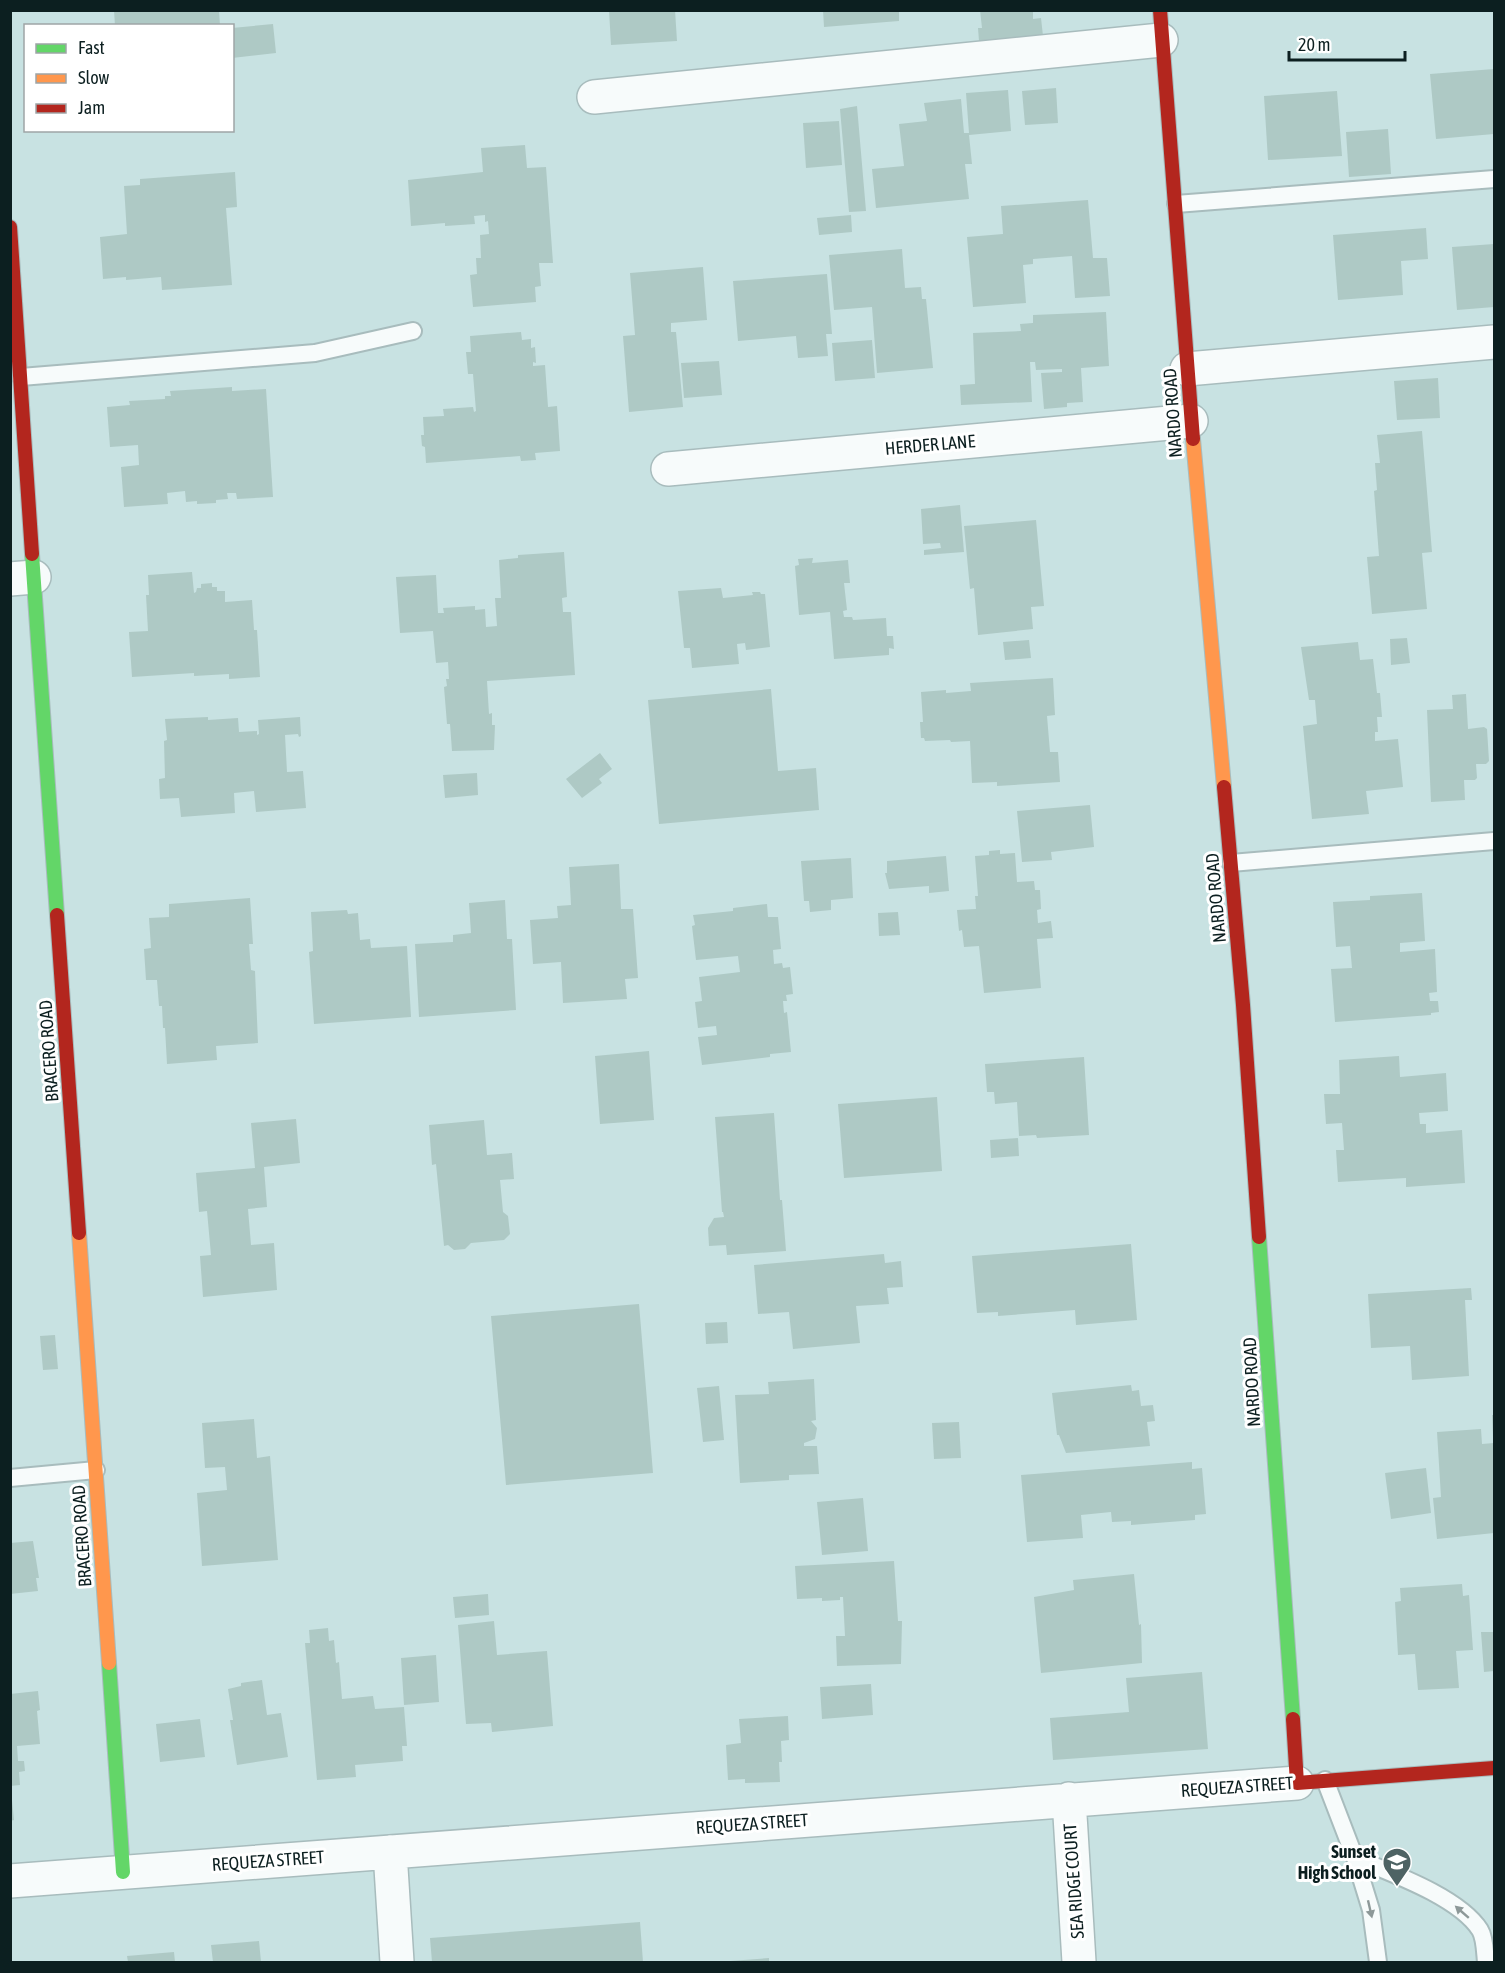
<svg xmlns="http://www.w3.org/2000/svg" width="1505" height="1973" font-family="'Asap Condensed',sans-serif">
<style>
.building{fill:#aec9c5}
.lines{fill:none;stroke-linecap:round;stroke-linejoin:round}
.lane-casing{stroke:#a8bcbd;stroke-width:20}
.street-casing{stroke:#a8bcbd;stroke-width:36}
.fast-casing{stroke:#a8bcbd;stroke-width:16}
.slow-casing{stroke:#a8bcbd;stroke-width:16}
.jam-casing{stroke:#a8bcbd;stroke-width:16}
.lane{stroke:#f7fbfb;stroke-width:16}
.street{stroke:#f7fbfb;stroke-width:33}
.fast{stroke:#63d668;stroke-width:14}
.slow{stroke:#ff974d;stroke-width:14}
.jam{stroke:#b3261e;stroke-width:14}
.oneway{fill:#8d9898}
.labels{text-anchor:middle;stroke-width:6;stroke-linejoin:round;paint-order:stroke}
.street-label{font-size:18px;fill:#0c1f20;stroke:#fff}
.poi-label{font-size:18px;font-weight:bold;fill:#0c1f20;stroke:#fff;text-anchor:end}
</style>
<rect width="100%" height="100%" fill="#c8e2e2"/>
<path class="building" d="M114 10H219L220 26H115Z
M609 10H675L677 41 611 45Z
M823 10H899V21L824 27Z
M980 10H1033V19L1041 18 1043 36 979 41 978 28H982Z
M273 24 276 53 232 58V28Z
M1494 69V134L1436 139 1430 74Z
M1056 88 1058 123 1025 125 1022 91Z
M1008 90 1011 131 969 135 972 164H965L969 199 876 208 872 169 904 166 899 124 927 121 924 103 961 99 964 133H969L966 93Z
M1337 91 1342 156 1268 160 1264 96Z
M857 106 866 211 849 212 840 109Z
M839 121 842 165 806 168 803 123Z
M1388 129 1391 174 1349 177 1346 132Z
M525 145 527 168 546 167 553 263H539L541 286 535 287 536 302 473 307 470 275 477 274 476 258H481L480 235 489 234 488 221 485 222V215L474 216 475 224 445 226V223L411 226 408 180 483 172 481 148Z
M235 172 237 207 226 208 232 285 162 290 161 277 126 280V277L103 279 100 237 127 234 124 186 140 185V179Z
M1088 200 1093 258H1107L1110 296 1075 298 1072 256 1033 259V264L1023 265 1026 303 973 307 967 237 1003 234 1001 206Z
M851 215 852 232 819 235 817 218Z
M1426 228 1428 259 1401 261 1403 295 1338 300 1333 235Z
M1494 244V307L1457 310 1452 247Z
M902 249 905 288 921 287 922 299H926L933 368 877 373 872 307 834 310 829 255Z
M703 267 707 320 671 323V332H676L683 407 629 412 623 336 635 335 630 273Z
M827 274 832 334H826L828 356 798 358 796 336 738 341 733 281Z
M1106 312 1109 366 1081 368 1083 402 1067 403V407L1044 409 1041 373 1062 372V369L1036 370 1035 362H1030L1032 402 961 405 960 385 975 384 973 333 1021 331 1020 324 1033 323V315Z
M521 332 522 340 531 339V348L535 347 536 363 533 362V366L545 365 548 407 557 406 560 451 535 453 536 460 521 461 520 456 426 463 425 447 422 446 421 435H424L423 417 444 416 443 409 473 407 474 412 476 411 473 374H468L466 352H471L470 336Z
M872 340 875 378 835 381 832 343Z
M719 361 722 395 684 398 681 363Z
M1438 378 1440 418 1397 420 1394 381Z
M232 387V391L266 389 273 497 237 499 236 493H227L228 499 216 500V503L197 504V501L186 502 185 491 167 493 168 504 124 507 121 467 139 465 138 445 110 447 107 407 130 405 129 401 165 399V396H171L170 391Z
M1422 431 1432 552 1422 553 1427 609 1372 614 1367 557 1379 556 1374 491 1377 490 1375 463H1380L1377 435Z
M960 505 964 552 924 555V550L941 548 940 543 923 544 921 509Z
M1036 520 1044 606 1031 607 1033 629 978 635 974 588 970 589 964 526Z
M564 552 567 597 562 598 563 612H571L575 675 487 681 489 714 492 713V725H495L494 750 452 751 450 724H447L444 687 447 686 446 679H449L448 662 436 663 433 631 400 633 396 577 436 575 438 613H444L443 608 475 606V610L485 609 486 627 497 626 495 598H501L499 560 518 558V555Z
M813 558 812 563 848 560 850 583H844L847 610 843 611 844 617H852L853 620 886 618 887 636H893L894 649 889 648V655L834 659 830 612 799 615 795 566 799 565 798 559Z
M192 572 194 593 196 592 197 588H201V584L212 583V587H217V591H225V602L252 600 254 630H257L260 677 229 679V674L194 676V673L132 677 129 632 148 631 146 595H149L148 575Z
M721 588 723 598 753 595 752 592H760L761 594H765L770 647 746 650 745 643 737 644 739 664 692 668 690 648H684L678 591Z
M1407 638 1410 663 1391 665 1390 639Z
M1029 640 1031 658 1005 660 1003 642Z
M1358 642 1360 660 1373 659 1377 693H1380L1382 717H1377L1378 732H1375V741L1398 739 1403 787 1366 791 1369 814 1312 819 1303 726 1317 724 1315 700H1309L1301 647Z
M1053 678 1055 715 1047 716 1050 752H1058L1060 782 997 786V782L972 783 970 741 951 742 950 740 925 741 924 738H921L920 722H923L921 692 946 690V693L971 691 970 683Z
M771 689 778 771 816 768 819 810 659 824 648 700Z
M1466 694 1468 729 1484 727 1487 729 1489 761 1486 764H1476L1477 778 1475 780H1464L1465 800 1431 802 1427 710 1453 709 1452 695Z
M208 717V720L238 718 239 732 257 731V735L259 734 258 720 300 717 301 736 299 737 298 734 285 735 287 772 303 771 306 808 256 812 254 791 234 793 235 813 181 817 179 798 160 799 159 779 165 778 164 741 167 740 165 719Z
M600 753 612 769 599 779 602 783 582 798 566 779Z
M477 773 478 795 445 798 443 775Z
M1090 805 1094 847 1051 852 1052 860 1022 862 1017 811Z
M1000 850V854L1015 853 1017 882 1034 881 1035 890H1040L1041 909 1037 910 1038 923 1051 921 1053 938 1037 939 1041 988 984 993 979 946 964 947 962 930 959 931 957 910 976 909 975 896H978L975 856 989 855V851Z
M946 856 949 891 929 893V886L889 889 885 873H887V861Z
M851 858 853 898 831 900V910L810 912 809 901H804L801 861Z
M619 864 621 909H633L638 978 625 979 627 999 563 1003 561 962 533 964 530 920 558 918 557 906 571 905 569 867Z
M1422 893 1425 941 1400 943V952L1435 949 1437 992 1429 993 1430 1001H1438L1439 1012 1431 1013V1015L1335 1022 1331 969 1352 968 1350 946 1336 947 1333 902 1370 900V896Z
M250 898 253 944H249L251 970 255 971 258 1043 216 1046 217 1060 167 1064 165 1028H163L162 1006H159L157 980H146L144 949 151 948 149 918 169 917V904Z
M505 900 507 939H512L516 1010 419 1017 415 944 453 942V935L471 933 469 903Z
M767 904 768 917H778L781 949 773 950 774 964 782 963 783 968 790 967 793 994 786 995 787 1001H783L784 1013 787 1012 791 1052 770 1054V1057L702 1065 698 1037 717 1035 716 1026 698 1028 695 1002 702 1001 699 977 740 972 738 956 696 960 692 926 695 925 693 915 733 911V908Z
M347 910 348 914 358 913 360 940 370 939 371 948 407 946 411 1017 314 1024 309 952 313 951 311 912Z
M898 912 900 935 879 936 878 913Z
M649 1051 654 1120 600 1124 595 1056Z
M1399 1056 1400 1077 1446 1073 1448 1111 1419 1113 1420 1124H1426V1133L1462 1130 1465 1183 1406 1187V1178L1338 1182 1336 1150H1344L1342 1123 1326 1124 1324 1094H1340L1339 1060Z
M1084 1057 1089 1135 1037 1138 1036 1135 1019 1136 1017 1102 995 1104 994 1092H987L985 1064Z
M937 1097 942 1171 844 1178 838 1104Z
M774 1113 780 1200H782L786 1251 727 1255 726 1245 709 1246 708 1228 714 1218 724 1217 723 1212H722L715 1117Z
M296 1119 300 1163 264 1167 267 1207 248 1209 251 1245 274 1243 277 1290 203 1297 200 1256 211 1255 207 1211 199 1212 196 1173 255 1168 251 1123Z
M484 1120 487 1155 512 1153 514 1179 500 1180 503 1212 508 1216 510 1234 504 1240 471 1243 465 1249 454 1250 448 1245 444 1246 436 1164 432 1165 429 1125Z
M1018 1138 1019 1156 991 1158 990 1140Z
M1131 1244 1137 1320 1076 1325 1075 1310 998 1316V1312L977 1313 972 1256Z
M884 1254 885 1263 901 1261 903 1287 887 1288 889 1304 856 1306 860 1343 793 1349 789 1312 758 1314 754 1265Z
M1471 1288 1472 1300H1465L1469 1376 1412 1380 1410 1346 1371 1348 1368 1294Z
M639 1304 653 1473 506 1485 491 1316Z
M727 1322 728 1343 706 1344 705 1323Z
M55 1335 58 1369 43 1370 40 1336Z
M814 1379 816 1420 811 1421 817 1428 815 1439 804 1443V1446H817L819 1474 789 1475V1480L740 1483 735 1395 769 1394 768 1382Z
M1131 1385 1132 1391 1139 1390 1141 1406 1153 1405 1155 1421 1147 1422 1150 1446 1066 1453 1059 1435H1057L1052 1393Z
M719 1386 724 1440 703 1442 697 1388Z
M1492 1415H1494V1437H1493Z
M254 1419 257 1458 270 1456 278 1560 202 1566 197 1493 227 1490 225 1467 205 1468 202 1423Z
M959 1422 961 1458 934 1459 932 1423Z
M1481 1429 1482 1444 1494 1443V1533L1437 1539 1433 1498 1441 1497 1437 1432Z
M1192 1462V1469L1202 1468 1206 1514 1195 1515V1520L1131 1525V1521L1112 1522 1111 1512 1081 1515 1083 1538 1027 1542 1021 1475Z
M1426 1468 1431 1513 1391 1519 1385 1473Z
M863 1498 868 1551 822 1555 817 1502Z
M33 1541 39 1578H36L38 1591 10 1594V1543Z
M894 1561 898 1621H902L901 1664 837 1666 836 1636H845L843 1597H840V1600L822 1601V1598L797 1599 795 1566Z
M1134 1574 1139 1625 1141 1624 1142 1663 1041 1673 1034 1597 1074 1590 1073 1580Z
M1462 1584 1463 1596 1469 1595 1473 1650 1456 1651 1459 1688 1418 1690 1415 1654 1398 1655 1395 1602 1401 1601 1400 1588Z
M488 1594 489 1615 455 1618 453 1597Z
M494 1621 497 1655 547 1651 553 1726 492 1732 491 1723 466 1724 458 1625Z
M328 1628 329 1641 334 1640 336 1663 339 1662 342 1699 373 1696 375 1709 404 1707 407 1746H402L403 1761 355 1765 356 1777 317 1780 305 1643H310L309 1630Z
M1481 1632H1494V1671L1484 1672Z
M436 1655 439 1702 404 1705 401 1658Z
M1202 1672 1208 1749 1053 1760 1050 1718 1129 1712 1126 1678Z
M262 1680 267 1715 281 1713 288 1757 237 1765 230 1720H233L228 1689 241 1686V1683Z
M871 1684 873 1715 822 1719 820 1687Z
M38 1691 40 1710 37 1711 40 1744 17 1746 18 1761H24L25 1771 19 1772 20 1785 10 1786V1694Z
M788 1716 789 1740 781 1741 782 1762H779L780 1782 745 1783V1779L728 1780 726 1745 741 1743 739 1719Z
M200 1719 205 1757 160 1762 156 1724Z
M10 1800H12L14 1820 10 1821Z
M640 1922 643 1962H432L430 1938Z
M259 1941 261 1962H213L211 1945Z
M174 1952 175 1962H128L127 1956Z
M769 1958V1962H730V1961Z"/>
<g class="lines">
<g class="lane-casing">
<path id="lane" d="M1176 204 1494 179
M21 377 315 353 413 331
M1231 863 1494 841
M10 1478 96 1470
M1325 1780 1355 1858 1371 1910 1378 1962
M1355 1858C1391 1873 1459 1897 1480 1930 1485 1938 1485 1953 1486 1962"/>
</g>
<g class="street-casing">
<path id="street" d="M594 97 1161 40
M1187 369 1494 342
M668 469 1191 421
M10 579 34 577
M1069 1799 1079 1962
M390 1852 397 1962
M10 1881 1297 1783"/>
</g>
<g class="fast-casing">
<path id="fast" d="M32 554 57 915
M1259 1237 1293 1719
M109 1663 123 1872"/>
</g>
<g class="slow-casing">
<path id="slow" d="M1193 439 1224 787
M79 1233 109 1663"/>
</g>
<g class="jam-casing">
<path id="jam" d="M1160 10 1193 439
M10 227 32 554
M1224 787 1243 1005 1259 1237
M57 915 79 1233
M1293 1719 1297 1783 1494 1768"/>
</g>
<use href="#lane" class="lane"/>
<use href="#street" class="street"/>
<use href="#fast" class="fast"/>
<use href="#slow" class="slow"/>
<use href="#jam" class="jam"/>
</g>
<defs><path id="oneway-solid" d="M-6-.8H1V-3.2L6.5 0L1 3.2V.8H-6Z" transform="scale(1.5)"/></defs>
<g class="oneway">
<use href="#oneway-solid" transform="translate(1370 1909) rotate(77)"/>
<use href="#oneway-solid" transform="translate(1462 1912) rotate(-139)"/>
</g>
<defs>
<g id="school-pin" transform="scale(1.5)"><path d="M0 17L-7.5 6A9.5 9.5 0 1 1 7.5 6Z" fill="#4e6364" stroke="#fff"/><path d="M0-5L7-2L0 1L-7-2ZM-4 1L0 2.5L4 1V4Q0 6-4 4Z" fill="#fff"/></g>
</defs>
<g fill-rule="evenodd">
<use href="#school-pin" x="1397" y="1862"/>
</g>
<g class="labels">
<g class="street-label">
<text transform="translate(1173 413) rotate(-94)" y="6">NARDO ROAD</text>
<text transform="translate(930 445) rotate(-5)" y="6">HERDER LANE</text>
<text transform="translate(1216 898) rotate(-95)" y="6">NARDO ROAD</text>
<text transform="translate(49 1051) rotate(-94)" y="6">BRACERO ROAD</text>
<text transform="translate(1252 1382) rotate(-93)" y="6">NARDO ROAD</text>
<text transform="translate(82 1536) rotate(-94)" y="6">BRACERO ROAD</text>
<text transform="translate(1237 1787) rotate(-4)" y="6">REQUEZA STREET</text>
<text transform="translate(752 1824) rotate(-4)" y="6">REQUEZA STREET</text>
<text transform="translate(268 1861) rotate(-4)" y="6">REQUEZA STREET</text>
<text transform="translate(1074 1881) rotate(-94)" y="6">SEA RIDGE COURT</text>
</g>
<g class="poi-label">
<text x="1376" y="1858">Sunset<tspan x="1376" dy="21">High School</tspan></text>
</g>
</g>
<rect width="1505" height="1973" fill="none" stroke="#0c1f20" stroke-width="24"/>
<rect x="24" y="24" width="210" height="108" fill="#ffffff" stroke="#9ea5a6" stroke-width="1.5"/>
<rect x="36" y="44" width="30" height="9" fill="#63d668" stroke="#9ea5a6" stroke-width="1.5"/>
<text x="78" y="54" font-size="18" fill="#0c1f20">Fast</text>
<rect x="36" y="74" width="30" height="9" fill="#ff974d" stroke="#9ea5a6" stroke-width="1.5"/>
<text x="78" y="84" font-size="18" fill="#0c1f20">Slow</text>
<rect x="36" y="104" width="30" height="9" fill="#b3261e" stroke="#9ea5a6" stroke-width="1.5"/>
<text x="78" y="114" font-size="18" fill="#0c1f20">Jam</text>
<path d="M1289 51v9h116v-9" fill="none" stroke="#0c1f20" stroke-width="3"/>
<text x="1298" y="51" font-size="18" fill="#0c1f20" stroke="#ffffff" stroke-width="4.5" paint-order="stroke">20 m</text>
</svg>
